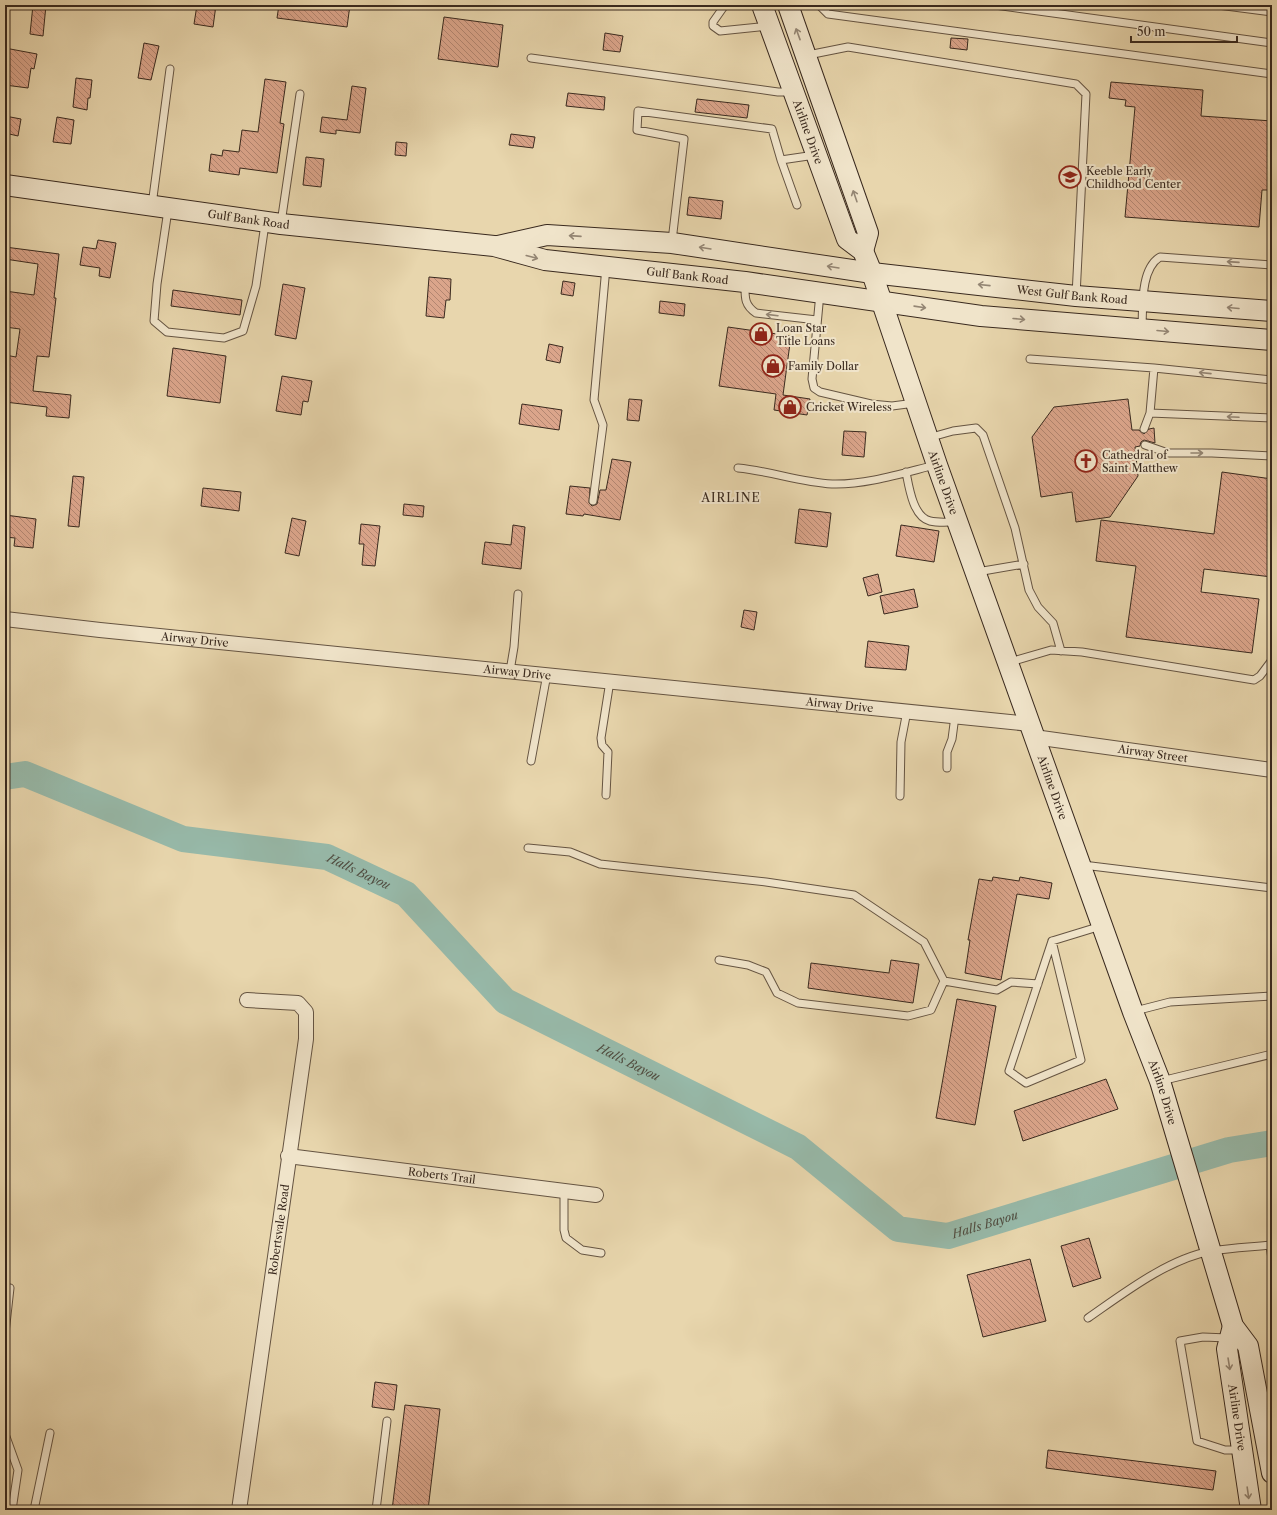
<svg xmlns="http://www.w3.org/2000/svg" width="1277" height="1515" font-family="'Libre Caslon Text',serif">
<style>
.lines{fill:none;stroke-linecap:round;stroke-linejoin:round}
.river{stroke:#97b9a9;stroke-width:26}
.building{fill:url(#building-back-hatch);stroke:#39291e}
.service-casing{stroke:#655442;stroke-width:9}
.minor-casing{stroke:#655442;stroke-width:16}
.secondary-casing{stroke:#39291e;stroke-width:22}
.service{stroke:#f0e4ca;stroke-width:7}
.minor{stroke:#f0e4ca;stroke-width:14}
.secondary{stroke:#f0e4ca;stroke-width:20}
.oneway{stroke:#948674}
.labels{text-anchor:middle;stroke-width:4;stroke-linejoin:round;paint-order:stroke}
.street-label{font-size:11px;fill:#39291e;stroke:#f0e4ca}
.poi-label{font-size:11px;fill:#39291e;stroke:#f0e4ca;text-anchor:start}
.neighbourhood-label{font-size:12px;letter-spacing:1px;fill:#39291e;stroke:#f0e4ca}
.water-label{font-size:12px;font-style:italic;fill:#504d41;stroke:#f0e4ca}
</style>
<defs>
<pattern id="building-back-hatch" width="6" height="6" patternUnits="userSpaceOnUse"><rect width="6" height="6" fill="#dba58b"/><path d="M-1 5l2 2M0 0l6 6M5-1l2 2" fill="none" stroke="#b38671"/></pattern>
</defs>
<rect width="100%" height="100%" fill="#e8d6ad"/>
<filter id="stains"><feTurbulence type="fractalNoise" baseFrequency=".005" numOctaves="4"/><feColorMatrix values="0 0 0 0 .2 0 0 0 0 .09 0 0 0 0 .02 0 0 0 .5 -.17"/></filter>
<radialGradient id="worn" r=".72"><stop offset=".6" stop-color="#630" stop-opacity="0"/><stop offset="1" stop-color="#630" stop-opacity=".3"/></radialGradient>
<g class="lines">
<path class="river" id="s1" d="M5 777 25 774 183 839 327 857 406 894 505 1001 798 1147 898 1229 948 1236 1229 1150 1272 1143"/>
</g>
<path class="building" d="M33 5H46L43 36 30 34Z
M197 5H216L213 27 194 24Z
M279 5H350L347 27 277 18Z
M444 17 503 25 498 67 438 59Z
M605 33 623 36 620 52 603 50Z
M951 38 968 39 967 50 950 48Z
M144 43 159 46 151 80 138 78Z
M5 48 37 54 34 69 31 68 28 88 5 85Z
M76 78 92 80 90 98H88L87 110 73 107Z
M265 79 286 82 280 123 284 124 277 173 240 168 239 175 209 171 211 154 222 156 223 150 239 152 242 130 258 132Z
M1111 82 1203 90 1201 116 1272 121V190H1262L1259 227 1125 217 1135 107 1125 106 1126 100 1109 98Z
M352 86 366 88 360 133 336 130V134L320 132 322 117 347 120Z
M568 93 605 97 604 110 566 106Z
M697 99 749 105 747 118 695 112Z
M5 116 21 119 18 136 5 133Z
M57 117 74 120 71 144 53 142Z
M511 134 535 137 533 148 509 145Z
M396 142 407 143 406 156 395 155Z
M306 157 324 159 321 187 303 185Z
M689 197 723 201 721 219 687 215Z
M98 240 116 243 110 278 99 276 100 268 80 265 83 247 96 249Z
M5 247 59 254 54 298H56L49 357 37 356 33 391 71 395 69 418 46 416 47 407 5 402V355L16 357 20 329 5 327V291L34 295 38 264 5 259Z
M429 277 451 279 450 300H446L444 318 426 316Z
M563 281 575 283 573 296 561 294Z
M283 284 305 288 296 339 275 335Z
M173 290 242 300 240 315 171 306Z
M660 301 685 304 684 316 659 313Z
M728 327 791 336 783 395 810 399 807 415 774 410 776 394 719 386Z
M549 344 563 347 560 363 546 360Z
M173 348 226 356 220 403 167 396Z
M282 376 312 381 308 402 303 401 301 415 276 411Z
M629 399 642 400 639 421 627 420Z
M1128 399 1132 430H1139L1144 434 1149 429 1154 428 1155 443 1144 440 1141 442 1140 446 1135 447 1138 476 1110 517 1076 522 1072 492 1041 497 1032 437 1054 407Z
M522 404 562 410 559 430 519 424Z
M844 431 866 432 864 457 842 455Z
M612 459 631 462 620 520 584 514 583 516 566 514 570 486 590 488 589 503 592 506 597 504 600 490H606Z
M1222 472 1272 479V577L1204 569 1201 592 1259 599 1252 653 1126 637 1136 566 1096 561 1101 520 1214 534Z
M73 476 84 477 79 527 68 526Z
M203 488 241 492 239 511 201 506Z
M404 504 424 506 423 517 403 515Z
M799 509 831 513 827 547 795 543Z
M5 515 36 519 33 548 14 546 15 538 5 537Z
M292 518 306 521 299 556 285 553Z
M361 524 380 526 375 566 362 565 364 544H359Z
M513 525 525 527 521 569 482 564 485 542 511 545Z
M901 525 939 531 934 562 896 556Z
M878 574 882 592 868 596 863 578Z
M914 589 918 607 884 614 880 596Z
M744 610 757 612 754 630 741 627Z
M868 641 909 646 906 670 865 667Z
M993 877 1019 881 1020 877 1052 883 1049 899 1017 894 1001 980 965 973 970 940H968L979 879 992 881Z
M891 960 919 964 913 1003 808 988 811 963 889 973Z
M957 999 996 1006 975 1125 936 1118Z
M1106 1079 1118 1109 1023 1141 1014 1111Z
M1089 1238 1101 1278 1073 1287 1061 1246Z
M1030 1259 1046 1321 983 1337 967 1275Z
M375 1382 397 1385 394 1410 372 1407Z
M405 1405 440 1409 428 1510H392Z
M1048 1450 1216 1471 1213 1490 1046 1468Z"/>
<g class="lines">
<g class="service-casing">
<path id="service" d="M725 5 713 22V26L720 31 768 26
M819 5 828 14 1272 74
M995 5 1272 43
M1218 5 1272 12
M808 55 848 47 1076 84 1086 94 1076 296
M531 58 778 92H792
M781 160 797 205
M152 205 170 69
M168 210 157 284 154 321 167 332 224 338 243 331 256 286 265 224
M281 223 300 94
M672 241 684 139 637 130 638 111 772 129 781 160 815 155
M745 284C745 297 744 305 756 313L817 320
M820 293 812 379 814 388 820 392 871 404 892 406 915 403
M1142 327C1143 308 1140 269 1160 257L1272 265
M1030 359 1154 368 1272 380
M1150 413 1272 418
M1144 429 1150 413 1154 368
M928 438 953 431 976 428 983 435 1015 528 1029 590 1038 607 1053 623 1061 651
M1145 445 1168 453H1212L1272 456
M738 468C770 471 800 482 832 484 866 485 903 473 935 465
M906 472C909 487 913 517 930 521 938 523 947 522 955 522
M593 501 603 425 594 400 606 267
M977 572 1024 564
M1010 662 1051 650 1082 652 1254 680 1260 676 1272 660
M510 671 514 647 518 594
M531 761 547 674
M947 768V752L952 739 955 716
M606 795 608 752 602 745 601 738 610 681
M900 796 901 742 907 711
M528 848 570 852 600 864 766 882 854 895 924 942 944 981
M1083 865 1272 888
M1052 941 1009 1071 1026 1083 1081 1060 1052 941 1101 926
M719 960 748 965 766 972 777 993 798 1003 908 1016 931 1010 944 981 997 990 1011 982 1038 984
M1135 1011 1170 1002 1272 996
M1161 1081 1272 1054
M564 1191V1230L566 1238 582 1250 601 1253
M1270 1245 1272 1259
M1088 1318C1124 1293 1168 1259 1211 1251 1231 1248 1252 1247 1272 1245
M5 1333 10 1288
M1228 1338 1203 1337 1180 1341 1197 1441 1225 1450H1240
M5 1434 18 1470 12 1510
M34 1510 50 1433
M376 1510 387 1421"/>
</g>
<g class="minor-casing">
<g id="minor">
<path id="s2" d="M5 619 100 630 1030 724"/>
<path id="s3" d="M1034 737 1272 770"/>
<path id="s4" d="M288 1156 596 1195"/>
<path id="s5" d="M239 1510 306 1039V1012L298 1003 247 1000"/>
</g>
</g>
<g class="secondary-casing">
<g id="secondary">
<path id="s6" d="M762 5 847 239 863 251 872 273 937 465 1133 1012 1160 1081 1233 1326 1248 1346 1272 1473"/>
<path d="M788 5 868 233 863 251"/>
<path id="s7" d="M5 185 281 224 494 246 545 260 745 282 981 316 1272 340"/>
<path id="s8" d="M498 246 547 235 672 243 872 273 1076 296 1272 311"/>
<path id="s9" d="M1233 1326 1227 1349 1251 1510"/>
</g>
</g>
<use href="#service" class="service"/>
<use href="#minor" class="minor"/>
<use href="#secondary" class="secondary"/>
</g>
<defs><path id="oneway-shaft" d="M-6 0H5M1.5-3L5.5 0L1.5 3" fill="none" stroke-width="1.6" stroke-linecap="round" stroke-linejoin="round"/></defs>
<g class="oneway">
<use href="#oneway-shaft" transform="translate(798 34) rotate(-110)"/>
<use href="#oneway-shaft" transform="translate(855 196) rotate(-109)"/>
<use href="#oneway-shaft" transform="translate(575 236) rotate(-176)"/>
<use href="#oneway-shaft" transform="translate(705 248) rotate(-171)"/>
<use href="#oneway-shaft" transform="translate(532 257) rotate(15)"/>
<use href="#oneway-shaft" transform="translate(1233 262) rotate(-176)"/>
<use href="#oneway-shaft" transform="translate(833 267) rotate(-171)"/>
<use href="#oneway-shaft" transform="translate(984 285) rotate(-174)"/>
<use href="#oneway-shaft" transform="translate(920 307) rotate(8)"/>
<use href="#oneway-shaft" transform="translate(1233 308) rotate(-175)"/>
<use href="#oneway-shaft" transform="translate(772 315) rotate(-173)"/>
<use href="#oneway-shaft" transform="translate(1019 319) rotate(5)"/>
<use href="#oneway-shaft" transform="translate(1163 331) rotate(5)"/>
<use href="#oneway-shaft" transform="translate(1205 373) rotate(-174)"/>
<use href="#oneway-shaft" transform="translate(1233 417) rotate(-177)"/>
<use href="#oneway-shaft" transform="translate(1197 453)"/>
<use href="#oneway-shaft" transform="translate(1229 1364) rotate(81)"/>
<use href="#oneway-shaft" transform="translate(1248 1493) rotate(82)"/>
</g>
<defs>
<g id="school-ring" transform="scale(1.15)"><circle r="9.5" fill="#f0e4ca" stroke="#8f2418" stroke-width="1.5"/><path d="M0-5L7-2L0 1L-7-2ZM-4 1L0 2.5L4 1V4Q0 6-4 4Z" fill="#8f2418"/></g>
<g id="shop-ring" transform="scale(1.15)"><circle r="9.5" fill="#f0e4ca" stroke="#8f2418" stroke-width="1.5"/><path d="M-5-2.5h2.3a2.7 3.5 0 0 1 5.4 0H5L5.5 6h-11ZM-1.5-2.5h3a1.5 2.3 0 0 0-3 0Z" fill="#8f2418"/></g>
<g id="church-ring" transform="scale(1.15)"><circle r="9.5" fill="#f0e4ca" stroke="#8f2418" stroke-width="1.5"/><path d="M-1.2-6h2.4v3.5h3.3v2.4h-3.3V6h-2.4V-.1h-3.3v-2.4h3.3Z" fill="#8f2418"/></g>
</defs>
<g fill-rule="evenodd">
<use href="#school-ring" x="1070" y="177"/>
<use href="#shop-ring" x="761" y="334"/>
<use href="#shop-ring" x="773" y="366"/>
<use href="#shop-ring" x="790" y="407"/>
<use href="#church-ring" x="1086" y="461"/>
</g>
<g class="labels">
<g class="street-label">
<text dy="4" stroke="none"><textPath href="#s6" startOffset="135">Airline Drive</textPath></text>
<text dy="4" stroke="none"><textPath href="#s7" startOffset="246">Gulf Bank Road</textPath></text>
<text dy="4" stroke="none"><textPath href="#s7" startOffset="689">Gulf Bank Road</textPath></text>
<text dy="4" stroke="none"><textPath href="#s8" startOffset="579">West Gulf Bank Road</textPath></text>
<text dy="4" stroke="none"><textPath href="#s6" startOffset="514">Airline Drive</textPath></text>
<text dy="4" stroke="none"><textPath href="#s2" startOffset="191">Airway Drive</textPath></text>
<text dy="4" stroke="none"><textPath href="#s2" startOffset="515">Airway Drive</textPath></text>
<text dy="4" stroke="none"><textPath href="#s2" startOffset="839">Airway Drive</textPath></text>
<text dy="4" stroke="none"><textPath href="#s3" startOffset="120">Airway Street</textPath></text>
<text dy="4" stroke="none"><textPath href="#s6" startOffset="838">Airline Drive</textPath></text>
<text dy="4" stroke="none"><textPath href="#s6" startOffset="1162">Airline Drive</textPath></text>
<text dy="4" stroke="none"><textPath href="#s4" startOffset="155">Roberts Trail</textPath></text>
<text dy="4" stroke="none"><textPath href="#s5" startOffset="283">Robertsvale Road</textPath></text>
<text dy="4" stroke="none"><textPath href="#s9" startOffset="93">Airline Drive</textPath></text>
</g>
<g class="poi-label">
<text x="1086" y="175">Keeble Early<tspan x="1086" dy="13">Childhood Center</tspan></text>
<text x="776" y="332">Loan Star<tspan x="776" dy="13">Title Loans</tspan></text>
<text x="788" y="370">Family Dollar</text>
<text x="806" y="411">Cricket Wireless</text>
<text x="1102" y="459">Cathedral of<tspan x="1102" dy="13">Saint Matthew</tspan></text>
</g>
<g class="neighbourhood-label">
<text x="731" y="502">AIRLINE</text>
</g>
<g class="water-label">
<text dy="4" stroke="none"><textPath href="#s1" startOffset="371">Halls Bayou</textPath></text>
<text dy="4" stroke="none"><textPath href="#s1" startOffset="707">Halls Bayou</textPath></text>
<text dy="4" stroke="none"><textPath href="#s1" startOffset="1115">Halls Bayou</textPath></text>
</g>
</g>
<rect width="1277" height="1515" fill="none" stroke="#e8d6ad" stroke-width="20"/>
<rect x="6" y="6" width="1265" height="1503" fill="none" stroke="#39291e" stroke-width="2"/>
<rect x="10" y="10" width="1257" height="1495" fill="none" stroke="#39291e"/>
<path d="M1131 36v6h106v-6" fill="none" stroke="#39291e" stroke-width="2"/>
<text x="1137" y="36" font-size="12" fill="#39291e" stroke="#f0e4ca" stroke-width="3" paint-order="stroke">50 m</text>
<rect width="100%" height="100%" filter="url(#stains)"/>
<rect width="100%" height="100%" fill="url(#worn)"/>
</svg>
